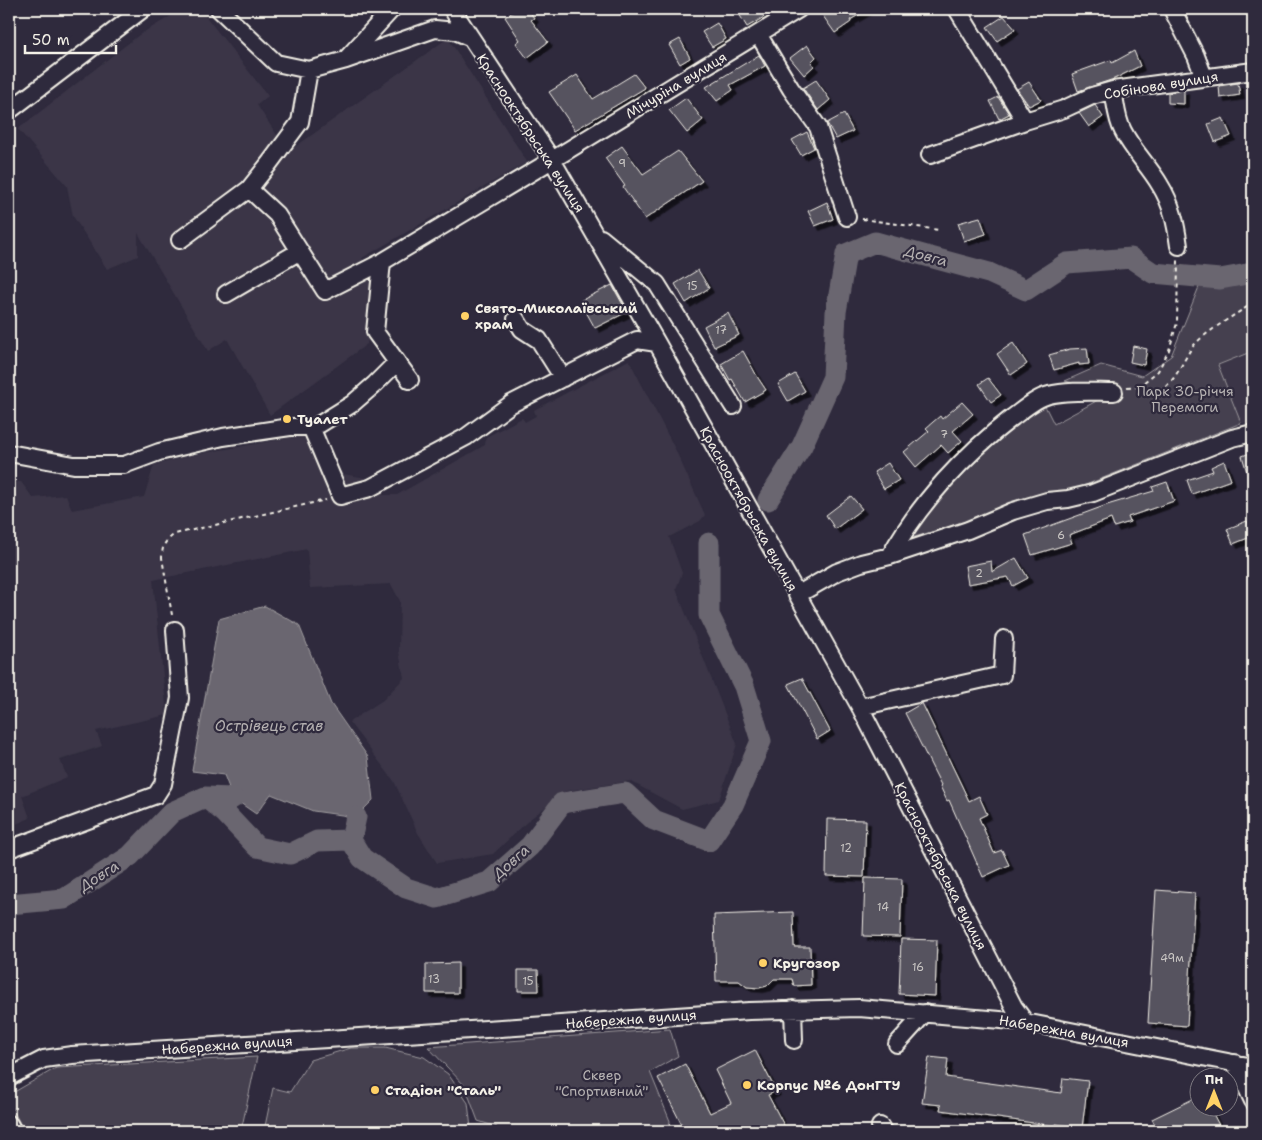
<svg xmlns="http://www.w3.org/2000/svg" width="1262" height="1140" font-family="'Shantell Sans',sans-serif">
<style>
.built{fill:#3b3647}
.green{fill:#454050;stroke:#9c989c}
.water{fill:#6a6670;stroke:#a19ea0}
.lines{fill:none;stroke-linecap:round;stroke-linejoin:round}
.river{stroke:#6a6670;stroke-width:21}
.building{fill:#56525f;stroke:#f4f1e8;filter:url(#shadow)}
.minor-casing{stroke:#f4f1e8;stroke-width:20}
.path{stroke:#f4f1e8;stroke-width:2;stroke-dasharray:4 4;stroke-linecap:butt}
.minor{stroke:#2f2a3d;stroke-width:16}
.poi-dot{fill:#ffd166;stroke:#2f2a3d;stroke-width:2}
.labels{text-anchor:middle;stroke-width:4.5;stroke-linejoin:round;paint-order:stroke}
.number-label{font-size:11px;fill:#ccc9c6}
.street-label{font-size:14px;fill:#f4f1e8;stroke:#2f2a3d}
.poi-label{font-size:14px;font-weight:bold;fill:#f4f1e8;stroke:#2f2a3d;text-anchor:start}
.park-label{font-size:14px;fill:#b7b3b3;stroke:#2f2a3d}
.water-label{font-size:15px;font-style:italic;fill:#b6b2b2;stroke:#2f2a3d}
</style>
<defs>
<filter id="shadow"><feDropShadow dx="4.5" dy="4.5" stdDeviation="0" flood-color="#0009"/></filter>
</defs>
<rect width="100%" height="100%" fill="#2f2a3d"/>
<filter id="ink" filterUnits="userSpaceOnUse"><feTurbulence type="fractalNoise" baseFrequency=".02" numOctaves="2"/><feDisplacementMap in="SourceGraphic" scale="10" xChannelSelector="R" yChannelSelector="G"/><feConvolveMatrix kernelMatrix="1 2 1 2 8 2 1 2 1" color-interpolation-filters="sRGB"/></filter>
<g filter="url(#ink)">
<path class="built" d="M183 9H200L268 96 257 105 288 152 448 38 527 162 362 258 378 284 367 344 270 415 227 339 208 351 138 233V256L107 269 73 216 67 186 18 129 139 35Z
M1253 351V424L1241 423 1218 365Z
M629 360 676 451 705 515 700 521 669 537 682 573 676 589 737 744 719 800 682 809 630 781 566 791 530 819 493 854 437 863 418 833 394 781 349 722 383 700 404 678 399 651 400 601 391 584 310 588 307 549 153 580 167 715 96 731 102 746 60 760 67 777 22 796 30 818 9 827V482H21L33 498 66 495 72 510 144 497 154 465 192 455 311 434 328 456 343 474 366 478 356 495H397L485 445 486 437 522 418 525 422 536 416 534 410Z"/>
<path class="green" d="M1253 262V351L1218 365 1241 423 1073 490 901 541 961 468 1043 402 1054 424 1113 392 1065 381 1101 365 1142 376 1171 356 1203 277Z
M670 1029 678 1056 650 1072 670 1121 668 1131H496L497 1127 478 1121 465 1086 428 1047Z
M351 1048H385L424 1057 448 1074 468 1103 471 1128 479 1131H264L273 1088 290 1092 310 1060Z
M257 1057 241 1131H24L9 1102V1095L56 1068Z"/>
<path class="water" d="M265 606 299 625 331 704 368 757 373 800 356 817 313 811 271 794 256 814 233 798 224 775 192 771 219 619Z"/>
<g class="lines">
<path class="river" d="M768 500 802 446 833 377 836 312 846 254 875 242 989 273 1026 290 1067 263 1131 258 1153 273 1220 279 1253 273
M205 797 233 798
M351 840 356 817
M9 904 64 899 130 856 172 812 205 797 225 813 257 847 290 854 317 841 351 840 362 858 406 888 437 898 489 882 530 846 562 803 625 793 654 820 709 841 733 805 761 741 744 686 709 615V543"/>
</g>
<path class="building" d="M517 9H528L534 18 531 20 548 42 527 58 516 43 520 40 505 17Z
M736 9H760L764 17 747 27Z
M834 9H869L850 20 851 22 835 33 823 16Z
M1004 16 1015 29 997 41 987 27Z
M717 23 726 39 712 47 702 32Z
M680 39 690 58 680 64 669 45Z
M807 45 816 57 811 62 814 66 804 75 790 58Z
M1134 51 1140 66 1114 79 1078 91 1072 74 1111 60 1112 63Z
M759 55 765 66 730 85 733 90 717 101 706 87Z
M634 74 645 88 575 130 549 92 577 75 593 99Z
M816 80 830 100 818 110 803 88Z
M1029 82 1041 100 1029 106 1017 89Z
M1238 83 1240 95 1220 98 1219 86Z
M1184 90V104L1168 103V93Z
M998 97 1009 114 999 119 990 101Z
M686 98 703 120 687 133 669 110Z
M1095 105 1103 117 1089 127 1079 113Z
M844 114 853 131 836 139 827 123Z
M1223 118 1231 136 1215 142 1208 124Z
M807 132 814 148 801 155 792 140Z
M622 146 643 174 678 151 702 181 645 219 623 187 625 186 605 158Z
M827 202 833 219 815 226 808 211Z
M980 217 986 234 964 241 958 223Z
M698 270 709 288 686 303 675 284Z
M612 285 627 312 595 328 580 301Z
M728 313 739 335 714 347 704 326Z
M1013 343 1027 364 1011 375 997 354Z
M1133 346 1147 349 1144 365 1130 362Z
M1087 348 1089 364 1079 365V363L1054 370 1049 355 1070 349Z
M743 351 758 378 766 390 745 402 732 379 730 380 721 364Z
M795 374 805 391 788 401 778 384Z
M988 378 1001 395 991 402 979 384Z
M962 402 973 414 953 431 962 441 948 453 941 445 916 467 904 452 929 431 926 428 940 416 942 419Z
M1253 452V484L1251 485 1242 456Z
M1224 461 1231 480 1192 494 1187 480 1213 471 1211 467Z
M888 463 899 480 884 489 874 472Z
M1167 482 1174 501 1128 517 1130 522 1114 527 1111 519 1069 535 1072 543 1032 555 1025 535 1107 505 1154 491 1152 487Z
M851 496 862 509 835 529 826 515Z
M1247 521 1253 536 1233 544 1227 529Z
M1016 558 1028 578 1013 586 1008 577 968 584 965 566 991 561 992 572Z
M802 678 830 731 817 739 788 684Z
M922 703 969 801 979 796 987 814 979 818 994 853 1002 850 1009 865 983 877 949 800 947 801 940 786 941 785 905 713Z
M827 819 866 820 864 877 826 876Z
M865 878 902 879 900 937 863 936Z
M1156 890 1195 893 1187 1026 1148 1023Z
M793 912 794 947H810L811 985 794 986 792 979H774L767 986 759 988 747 987 739 981H716L714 915Z
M901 939 937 940 935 996 899 994Z
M458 963V993H426V964Z
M518 970H538L539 991H518Z
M755 1050 776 1091 768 1095 787 1131H685L658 1078 685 1064 710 1113 731 1103 715 1070Z
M929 1057 948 1059 946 1077 1061 1093 1063 1078 1088 1081 1082 1128 1056 1124 1055 1126 940 1110 941 1105 922 1103Z
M1195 1098 1200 1108H1210L1222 1131H1158L1152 1119Z"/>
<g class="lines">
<g class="minor-casing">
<path id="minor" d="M219 9 276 63 309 70 346 60 435 29 455 31 469 37
M452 9 552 160 657 343 860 707 1014 1007 1025 1022
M957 9 1025 121 1064 109 1092 96 1113 90 1253 71
M1172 9 1196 56 1204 77
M758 34 791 89 818 127 847 217
M348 57 392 9
M1113 90C1116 104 1116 118 1123 131 1133 151 1149 166 1160 185 1172 204 1176 224 1179 246
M9 111 143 9
M930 155 1025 121
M249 189 277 215 325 291 382 262 552 160 799 9
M601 238 657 284 733 406
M180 240 249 189 268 165 300 122 309 70
M382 262 375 332 410 380
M226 294 300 251
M516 319 522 329 539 340 563 378
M320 424 352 404 375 384 397 362
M9 453 74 465H124L159 452 223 437 290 427H311L340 496 370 488 466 437 511 404 637 340 657 343
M890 556C919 503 965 454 1013 417 1024 409 1036 398 1049 395 1068 390 1094 392 1114 392
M797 595 837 572 861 563 890 556 968 530 1013 511 1047 501 1068 499 1093 493 1232 438 1253 433
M860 707 1002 675 1004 639
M9 849 156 795 163 784 180 698 175 630
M793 1009 794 1040
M897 1044 925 1013
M1235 1063 1253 1101
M9 1077 44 1059 72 1055 486 1029 749 1011 859 1008 1025 1022 1253 1067
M9 1124 13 1131
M880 1126 883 1131"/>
</g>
<path class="path" d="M862 219 939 230
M1127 387C1139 385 1150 393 1161 389 1175 383 1183 361 1191 349 1201 334 1237 314 1253 303
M1138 387 1158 371 1169 350 1177 323 1178 260
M172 615 162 558C162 545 165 541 175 534L326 500"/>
<use href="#minor" class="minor"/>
</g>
</g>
<g class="poi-dot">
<circle cx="465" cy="316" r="5"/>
<circle cx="287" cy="419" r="5"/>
<circle cx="763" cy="963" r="5"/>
<circle cx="747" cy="1085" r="5"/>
<circle cx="375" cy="1090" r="5"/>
</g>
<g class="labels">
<g class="number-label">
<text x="622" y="167">9</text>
<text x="692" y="290">15</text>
<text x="721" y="334">17</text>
<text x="944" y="438">7</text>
<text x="1061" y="539">6</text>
<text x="979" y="577">2</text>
<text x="846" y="852">12</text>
<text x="883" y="911">14</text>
<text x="1172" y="962">49м</text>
<text x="918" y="971">16</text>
<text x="434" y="983">13</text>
<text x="528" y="985">15</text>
</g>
<g class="street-label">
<text transform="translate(676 85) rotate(-31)" y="5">Мічуріна вулиця</text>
<text transform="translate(1161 85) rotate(-9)" y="5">Собінова вулиця</text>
<text transform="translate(531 133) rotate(57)" y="5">Краснооктябрьська вулиця</text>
<text transform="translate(749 509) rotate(61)" y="5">Краснооктябрьська вулиця</text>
<text transform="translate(941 866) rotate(63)" y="5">Краснооктябрьська вулиця</text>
<text transform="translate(631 1019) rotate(-4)" y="5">Набережна вулиця</text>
<text transform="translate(1064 1031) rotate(10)" y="5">Набережна вулиця</text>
<text transform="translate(227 1045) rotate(-4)" y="5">Набережна вулиця</text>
</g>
<g class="poi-label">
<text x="475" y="313">Свято-Миколаївський<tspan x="475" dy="16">храм</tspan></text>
<text x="297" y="424">Туалет</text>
<text x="773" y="968">Кругозор</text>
<text x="757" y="1090">Корпус №6 ДонГТУ</text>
<text x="385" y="1095">Стадіон "Сталь"</text>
</g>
<g class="park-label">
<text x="1185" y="396">Парк 30-річчя<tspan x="1185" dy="16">Перемоги</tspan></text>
<text x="602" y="1080">Сквер<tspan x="602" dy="16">"Спортивний"</tspan></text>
</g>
<g class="water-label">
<text transform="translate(926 256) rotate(15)" y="5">Довга</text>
<text x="269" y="731">Острівець став</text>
<text transform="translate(511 862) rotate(-42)" y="5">Довга</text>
<text transform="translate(99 876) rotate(-33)" y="5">Довга</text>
</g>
</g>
<rect width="1262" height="1140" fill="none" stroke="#2f2a3d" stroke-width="30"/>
<rect x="15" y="15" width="1232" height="1110" fill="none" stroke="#f4f1e8" stroke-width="2" filter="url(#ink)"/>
<g transform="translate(1214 1092)"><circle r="24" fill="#2f2a3d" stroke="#7e7a81"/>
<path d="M0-4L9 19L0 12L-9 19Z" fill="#ffd166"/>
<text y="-8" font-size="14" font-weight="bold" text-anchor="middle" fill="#f4f1e8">Пн</text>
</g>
<path d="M25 45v8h91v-8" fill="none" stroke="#f4f1e8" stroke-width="2.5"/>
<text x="32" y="45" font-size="15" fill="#f4f1e8" stroke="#2f2a3d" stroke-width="4" paint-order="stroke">50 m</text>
</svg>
